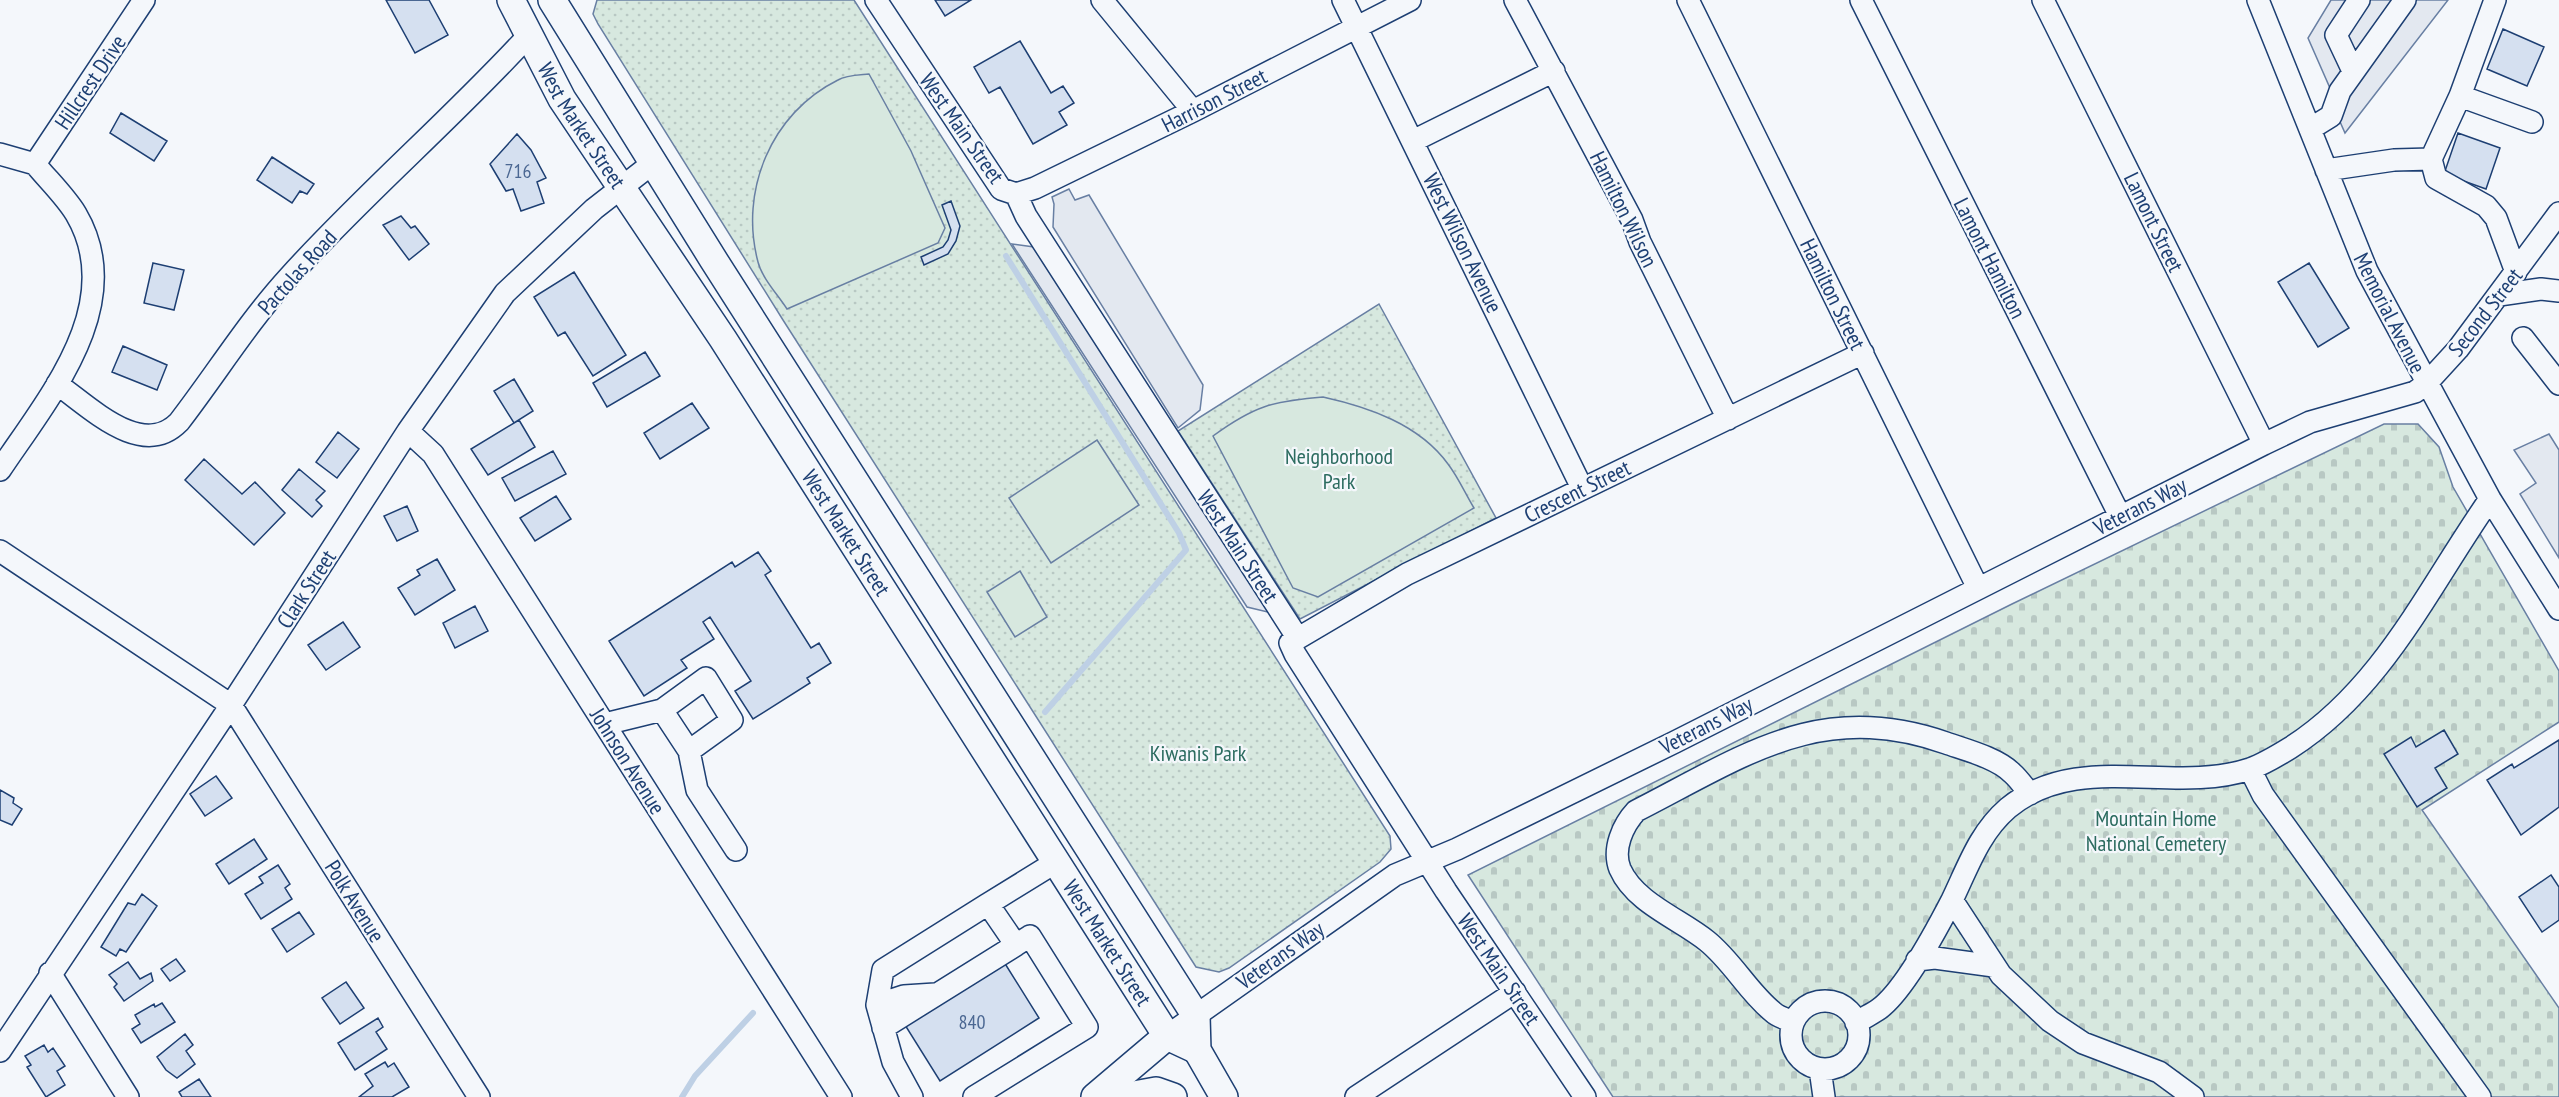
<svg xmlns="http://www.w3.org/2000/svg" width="2559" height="1097" font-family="'PT Sans Narrow',sans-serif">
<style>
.cemetery{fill:url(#cemetery-stones);stroke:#687fa3;stroke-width:1.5}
.park{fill:url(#park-dots);stroke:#687fa3;stroke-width:1.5}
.garden{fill:#d7e8df;stroke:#687fa3;stroke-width:1.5}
.parking{fill:#e3e8f0;stroke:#687fa3;stroke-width:1.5}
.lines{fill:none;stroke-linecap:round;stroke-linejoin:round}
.stream{stroke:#bed0e5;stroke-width:6}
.building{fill:#d5e0f0;stroke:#1d3f73;stroke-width:1.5}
.minor-casing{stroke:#1d3f73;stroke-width:24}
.major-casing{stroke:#1d3f73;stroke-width:30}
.minor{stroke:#f4f7fb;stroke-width:21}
.major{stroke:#f4f7fb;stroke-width:27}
.labels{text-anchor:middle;stroke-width:4.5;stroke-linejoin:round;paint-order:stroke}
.number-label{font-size:20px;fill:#4b6792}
.street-label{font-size:22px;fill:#1d3f73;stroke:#f4f7fb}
.park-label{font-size:22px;fill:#2c6c60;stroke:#f4f7fb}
</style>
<defs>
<pattern id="cemetery-stones" width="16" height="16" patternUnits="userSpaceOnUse" patternTransform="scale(1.5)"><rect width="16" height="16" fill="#d7e8df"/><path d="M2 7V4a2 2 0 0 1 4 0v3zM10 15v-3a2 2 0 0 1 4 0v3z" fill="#b8c8c3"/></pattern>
<pattern id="park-dots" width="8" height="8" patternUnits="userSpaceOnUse" patternTransform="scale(1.5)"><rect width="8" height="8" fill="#d7e8df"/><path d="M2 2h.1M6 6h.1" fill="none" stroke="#b8c8c3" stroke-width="1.8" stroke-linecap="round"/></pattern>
</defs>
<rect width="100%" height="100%" fill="#f4f7fb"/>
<path class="cemetery" d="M2384 424H2418L2439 447 2453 487 2559 671V722L2422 810 2559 1008V1097H1613L1468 875 2012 604Z"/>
<path class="park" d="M597 0H854L1390 836 1391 849 1380 862 1229 968 1219 972 1196 967 783 320 598 24 593 14Z
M1379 304 1496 518 1300 619 1178 431Z"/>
<path class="garden" d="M869 74 911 151 945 228 938 243 787 309C778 295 762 278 758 262 739 191 771 113 838 80 846 75 859 75 869 74Z
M1323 397C1368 407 1419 424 1448 464 1458 477 1465 493 1474 508L1318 597 1293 588 1213 436C1254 406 1273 401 1323 397Z
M1097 440 1139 505 1051 563 1009 498Z
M1020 571 1047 617 1015 637 987 592Z"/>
<path class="parking" d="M2331 0H2448L2345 133 2330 99 2333 95 2308 38Z
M1069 189 1075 200 1089 195 1203 385 1200 410 1178 428 1053 227 1054 204 1052 197Z
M1012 244 1034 247 1272 613 1247 607Z
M2549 434 2559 450V558L2520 494 2536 483 2514 450Z"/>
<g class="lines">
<path class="stream" d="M1006 256 1179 533 1186 550 1045 712
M682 1097 695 1076 753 1013"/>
</g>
<path class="building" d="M386 0H429L448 35 415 53Z
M935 0H971L945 16Z
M2503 29 2544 47 2527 86 2487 69Z
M1020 41 1051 93 1063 86 1074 103 1059 112 1067 125 1033 144 1000 87 989 93 974 67Z
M121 113 167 141 154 161 110 133Z
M2458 133 2500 148 2486 189 2444 174Z
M517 134 531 150 546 178 537 182 544 203 521 211 513 189 506 191 490 164Z
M272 157 314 184 307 194 300 191 292 203 257 180Z
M951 201 960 226 956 241 948 254 924 265 921 257 943 247 948 240 951 230 942 205Z
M401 216 411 228 415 226 429 244 409 260 383 225Z
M153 263 184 270 174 310 144 303Z
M2309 263 2349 328 2318 347 2278 282Z
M574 272 626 355 593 376 565 332 558 336 534 297Z
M123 346 167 365 157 390 112 372Z
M645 352 660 376 607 407 593 383Z
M514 379 533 411 514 423 494 391Z
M692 403 709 428 660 459 644 433Z
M519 420 535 447 488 475 471 449Z
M338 432 359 449 337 478 316 462Z
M553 451 566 474 515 501 502 478Z
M204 459 242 494 255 482 285 513 254 545 185 480Z
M299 469 325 491 316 500 322 506 312 517 282 490Z
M556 496 571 519 535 541 520 518Z
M407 506 418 531 397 541 384 516Z
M758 552 771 571 765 575 811 648 819 643 831 663 807 678 810 683 753 719 735 691 751 681 710 617 703 622 714 639 681 660 687 668 644 696 609 641 732 562 735 567Z
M437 559 455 590 415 615 398 588 420 575 417 570Z
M475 606 488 631 455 648 443 623Z
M343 622 360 647 326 670 308 645Z
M2444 730 2458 754 2435 768 2447 788 2417 807 2384 754 2411 737 2416 747Z
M2559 740V807L2521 835 2487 780 2512 764 2514 768Z
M216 776 232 798 205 816 190 794Z
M0 790 14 798 13 803 22 809 12 825 0 820Z
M254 839 267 859 229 884 216 864Z
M278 865 290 884 285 888 292 899 261 919 245 894 263 883 259 877Z
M2551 875 2559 887V920L2542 932 2519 897Z
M142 894 157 906 126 952 120 949 116 956 101 947 128 903 135 905Z
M299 912 314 934 287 952 272 929Z
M176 959 185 971 170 981 161 969Z
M128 962 140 979 151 973 153 981 124 1001 114 987 117 984 109 975Z
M1004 962 1039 1018 940 1081 905 1025Z
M346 982 364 1008 340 1024 322 998Z
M162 1003 175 1022 141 1043 132 1029 140 1024 135 1015 154 1004 155 1007Z
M378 1018 383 1027 376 1032 387 1049 355 1070 338 1043Z
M185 1034 193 1045 186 1051 195 1064 177 1078 166 1070 157 1057Z
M44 1045 48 1052 53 1048 65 1066 57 1071 65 1085 46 1097 27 1067 31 1065 25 1056Z
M385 1062 388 1067 394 1063 409 1087 392 1097H359L373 1086 365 1074Z
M199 1079 211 1097H182L179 1092Z"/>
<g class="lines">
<g class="minor-casing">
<path id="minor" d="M876 0 1001 189 1016 194 1026 216 1297 637
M1102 0 1193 111
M1343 0 1582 488
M1515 0 1632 220 1640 242 1728 419
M1688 0 1978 588
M1861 0 2120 516
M2043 0 2264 444
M2258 0 2367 271 2490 499 2559 609
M2495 0 2460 96 2431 159 2436 178 2486 206 2496 218 2516 272
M2353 71 2336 35 2359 0
M2460 96 2532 122
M2310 129 2331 116 2340 91 2405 0
M1413 141 1554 71
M0 154 35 164
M35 164 144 0
M2326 170 2394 160 2431 159
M1016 194 1035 188 1193 111 1410 0
M2499 295 2541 289 2559 291
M2523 338 2559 384
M57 384C90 407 142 460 179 422 216 374 248 322 289 277 365 193 452 119 529 35
M408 431 433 454 841 1097
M0 470C48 398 129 304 76 214 65 196 48 180 35 164
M0 551 231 705 479 1097
M662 710 706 678 732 720 689 751
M605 724 662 710 689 751 697 790 736 850
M2250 769 2263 795 2480 1097
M1952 900 2001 975 2050 1021 2083 1043 2159 1072 2193 1097
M1917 960 1935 958 1994 966
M50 973 128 1097
M1791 1035a34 34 0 1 1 68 0a34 34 0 1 1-68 0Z
M877 1005 904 996 935 994
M1793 1022C1787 1019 1778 1017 1773 1012 1748 992 1733 962 1707 941 1680 919 1635 903 1620 869 1612 849 1623 825 1636 811 1744 756 1820 699 1946 743 1966 750 1997 758 2012 773 2019 779 2024 787 2030 794
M1856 1023C1863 1018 1872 1014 1879 1009 1904 991 1937 929 1952 900 1968 867 1979 833 2008 808 2078 750 2171 795 2250 769 2264 764 2277 756 2290 748 2383 689 2429 586 2490 499
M883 1028 1016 945
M1167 1036 1395 875 1457 849 1675 742 2264 444 2310 422 2415 392 2426 384 2458 349 2559 213
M0 1051 231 705 408 431 505 293 594 209 653 163
M1820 1069 1824 1097
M912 1097 893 1062 877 1005 883 970 988 904
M974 1097 1087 1027 1030 936 1016 945 988 904 1056 862
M1356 1097 1515 992
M1585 1097 1446 891 1295 654 1290 643 1407 574 1863 353"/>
</g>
<g class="major-casing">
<g id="major">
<path id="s1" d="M511 0 562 99 723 339 1167 1036 1197 1050"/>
<path d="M552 0 713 259 1196 1016 1197 1050 1224 1097"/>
<path d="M1095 1097 1167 1036"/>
<path d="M1123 1097 1156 1091 1173 1097"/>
</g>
</g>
<use href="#minor" class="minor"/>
<use href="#major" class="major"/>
</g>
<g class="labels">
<g class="number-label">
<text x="518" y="178">716</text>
<text x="972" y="1029">840</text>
</g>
<g class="street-label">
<text transform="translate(90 82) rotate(-56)" y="8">Hillcrest Drive</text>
<text transform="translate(1214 100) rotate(-27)" y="8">Harrison Street</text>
<text dy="8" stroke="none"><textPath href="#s1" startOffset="144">West Market Street</textPath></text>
<text transform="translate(962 128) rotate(55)" y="8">West Main Street</text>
<text transform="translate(1624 209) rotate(64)" y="8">Hamilton Wilson</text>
<text transform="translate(2154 222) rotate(64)" y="8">Lamont Street</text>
<text transform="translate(1463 243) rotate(64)" y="8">West Wilson Avenue</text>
<text transform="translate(1990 258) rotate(63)" y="8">Lamont Hamilton</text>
<text transform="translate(297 272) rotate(-48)" y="8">Pactolas Road</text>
<text transform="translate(1833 294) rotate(64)" y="8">Hamilton Street</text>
<text transform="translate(2485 312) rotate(-52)" y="8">Second Street</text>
<text transform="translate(2390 313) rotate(63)" y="8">Memorial Avenue</text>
<text transform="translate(1577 491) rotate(-26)" y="8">Crescent Street</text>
<text transform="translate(2140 506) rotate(-27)" y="8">Veterans Way</text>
<text dy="8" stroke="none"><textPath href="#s1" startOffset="630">West Market Street</textPath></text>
<text transform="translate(1238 546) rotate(57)" y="8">West Main Street</text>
<text transform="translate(306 589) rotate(-57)" y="8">Clark Street</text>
<text transform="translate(1706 725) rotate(-27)" y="8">Veterans Way</text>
<text transform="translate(628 761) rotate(58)" y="8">Johnson Avenue</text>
<text transform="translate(355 901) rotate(58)" y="8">Polk Avenue</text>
<text dy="8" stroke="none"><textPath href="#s1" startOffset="1116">West Market Street</textPath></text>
<text transform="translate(1280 955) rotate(-35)" y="8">Veterans Way</text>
<text transform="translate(1499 969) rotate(56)" y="8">West Main Street</text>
</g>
<g class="park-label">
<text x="1339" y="464">Neighborhood<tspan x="1339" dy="25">Park</tspan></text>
<text x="1198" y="761">Kiwanis Park</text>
<text x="2156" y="826">Mountain Home<tspan x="2156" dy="25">National Cemetery</tspan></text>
</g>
</g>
</svg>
